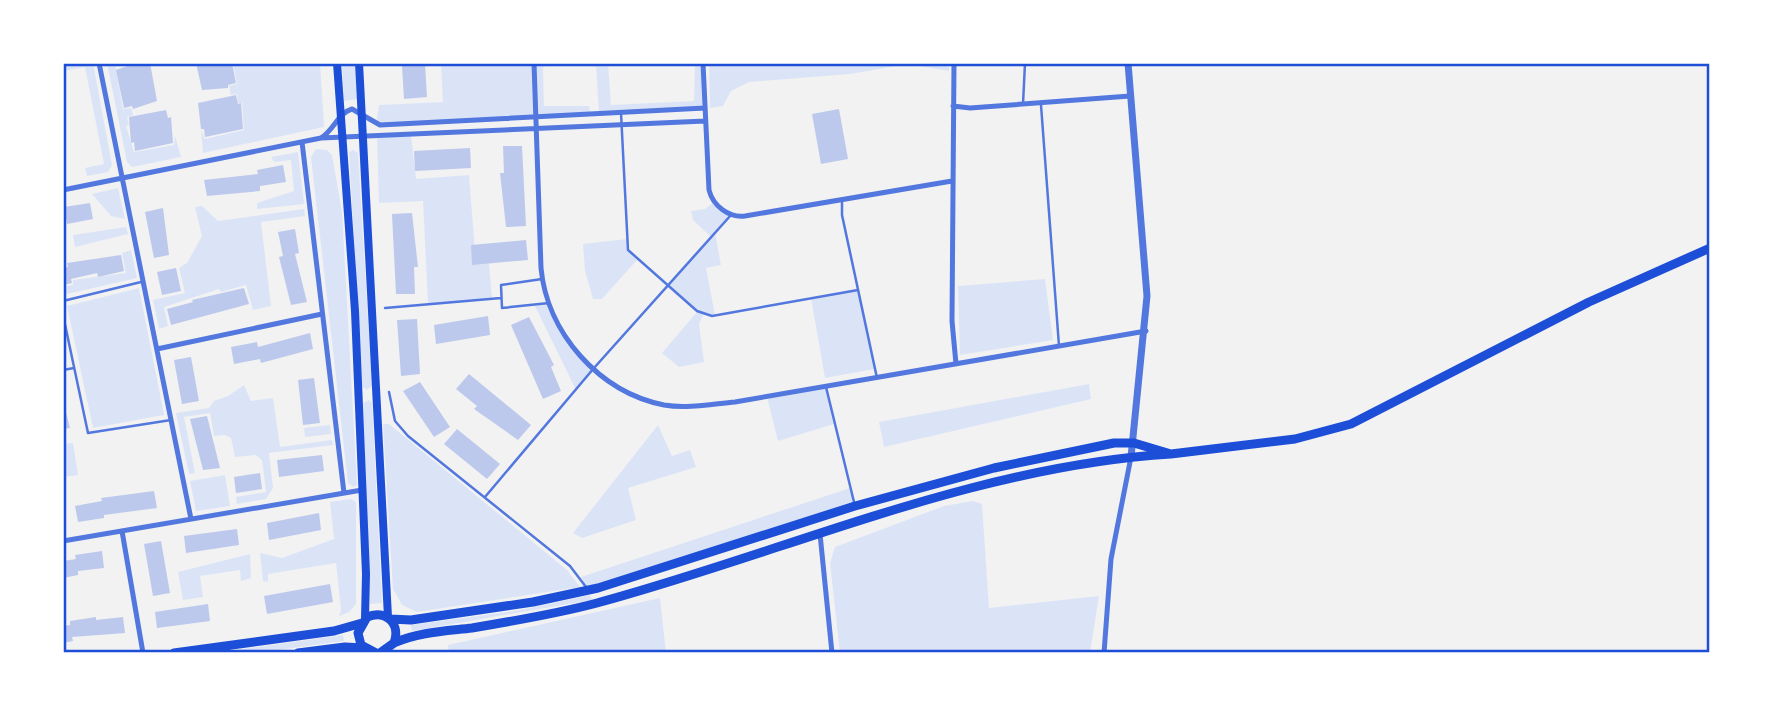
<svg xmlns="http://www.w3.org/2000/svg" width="1773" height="716" font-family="'Noto Sans',sans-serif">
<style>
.green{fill:#dbe4f7}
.building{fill:#bdc9ec}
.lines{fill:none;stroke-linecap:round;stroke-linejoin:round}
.service{stroke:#5277de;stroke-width:2.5}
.minor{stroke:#5277de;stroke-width:5}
.tertiary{stroke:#5277de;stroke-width:7}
.secondary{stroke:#1d4ed8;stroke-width:8}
.primary{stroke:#1d4ed8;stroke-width:9}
.neatline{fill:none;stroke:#1d4ed8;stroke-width:2.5}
</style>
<rect width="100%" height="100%" fill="#f2f2f2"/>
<path class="green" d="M63 63H93L112 165 108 172 87 176 85 168 104 164 85 67 63 71Z
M107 63H115L123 109 131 108 133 115 127 117 129 125 126 126 134 152 174 145 175 136 181 157 132 167 127 162Z
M233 63H320L324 127 203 153 201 130 205 139 244 130 242 103H238L237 94 231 95 229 86 237 84Z
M342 63H355L357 99 344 101Z
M441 63H608L611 105 694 101 695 63H703L705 108 599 114 596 64 547 65 543 68 544 106H589L591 114 376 125 379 105 443 102Z
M709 63H949V71L908 64 850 74 749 82 731 91 723 106 710 108Z
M411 135 416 179 469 175 476 264 489 263 492 299 428 304 423 201 379 203 377 138Z
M316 149 327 150 332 155 342 212 357 485 353 487 348 483 311 157Z
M353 150 358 153 372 386 367 390 362 386 349 152Z
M298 152 304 204 257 209V203L294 191 291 160 274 162 271 157Z
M118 188 125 219 111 216 92 194Z
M714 202 731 215 715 233 721 265 706 268 715 315H703L699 324 704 362 679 367 662 353 697 312 667 286 711 237 693 220 691 211 705 209Z
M202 206 218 221 304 209 305 216 261 222 271 306 253 310 246 285 221 292 219 289 164 307 168 326 159 329 153 300 185 293 179 268 187 263 202 236 195 207Z
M126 227 128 234 75 247 73 235Z
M627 239 629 252 637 260 602 299H593L585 271 583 244Z
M131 250 137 278 63 295V287L73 285V280L126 273 122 253Z
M1045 279 1053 340 960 355 958 286Z
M139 288 164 415 93 428 67 306Z
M858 290 875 369 825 378 811 298Z
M549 303 558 327 594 368 576 390 535 306Z
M1089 384 1091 399 884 447 879 422Z
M244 385 251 401 273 398 280 447 332 440 333 445 269 453 273 488 266 499 237 504 236 497 266 492 262 460 256 455 235 457 231 438 225 435 214 436 210 413 184 417 195 473 189 474 176 413 209 408 214 401 228 396Z
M826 387 834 424 778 441 767 397Z
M369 400 372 403 382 603 370 604 363 403Z
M383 424H389L567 570 580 587 417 612 402 605 393 589Z
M330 425 331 434 305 437 304 428Z
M658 425 672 456 690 450 696 467 628 488 636 520 582 538 573 533Z
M73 443 78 475 63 477V444Z
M225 475 230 506 196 511 190 481Z
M850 488 855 506 588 590 581 577Z
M351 499 356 502V604L349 612 339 616 341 610 336 563 268 574V582L263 581 260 553 282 558 334 539 330 502Z
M973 501 982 504 989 608 1099 596 1090 653H840L830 563 835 547 944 506Z
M250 554 251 578 241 581 240 570 200 576 203 597 183 600 178 572Z
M590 595 592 600 412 631 411 625 520 610Z
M660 598 666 653H449L448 645Z
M343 635 344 641 257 653H214Z"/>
<path class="building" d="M136 63H150L157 101 133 109 132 106 124 108 116 70Z
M196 63H232L236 83 228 85V88L202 90Z
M425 64 427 97 404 99 402 66Z
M236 95 238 104 241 103 243 129 205 137 204 129H201L198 103Z
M839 109 848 159 821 164 812 114Z
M166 110 168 118 171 117 173 143 135 151 134 142 131 143 129 117Z
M503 146H522L526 226 506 227 500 173H504Z
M470 148 471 168 415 171 414 151Z
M283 165 286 182 260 186V191L207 196 204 180 258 174 257 170Z
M90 203 93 219 67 224 64 207Z
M163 208 169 255 154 258 145 212Z
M412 213 418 267H414L415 294H396L392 214Z
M295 229 299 253 295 254 307 302 291 305 279 257 283 256 278 232Z
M526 240 528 260 472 265 471 245Z
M121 255 124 271 98 277 97 273 71 279 72 283 63 285V268L68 267 67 263Z
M176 268 181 291 162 295 157 272Z
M244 288 249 304 171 325 167 309 193 302 192 300Z
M488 316 490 335 436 344 434 325Z
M529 317 554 365 551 367 561 391 543 399 511 325Z
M417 319 420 374 401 376 397 320Z
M310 333 313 349 261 363 260 359 234 364 231 347 257 342 258 347Z
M191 357 199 401 182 404 174 360Z
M469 374 531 425 518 440 474 409 477 406 456 389Z
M314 378 320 423 303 425 298 380Z
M420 382 450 427 434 437 403 391Z
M63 401 70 428 63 429Z
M207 416 220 468 203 470 190 419Z
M457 429 500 464 487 479 444 444Z
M322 455 324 471 279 477 277 460Z
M260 473 262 489 236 493 234 477Z
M154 491 157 508 104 515V518L78 522 75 506 102 501 101 498Z
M319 513 321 530 269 540 267 523Z
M237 529 239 545 186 553 184 536Z
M161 541 170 593 153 596 144 544Z
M102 551 104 568 78 571V575L63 578V561L76 559 75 555Z
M330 584 333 602 267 614 264 596Z
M208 604 210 621 157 628 155 612Z
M96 617V620L123 617 125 633 72 637 73 641 63 643V626L70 625V621Z"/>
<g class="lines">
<path class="service" d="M1023 104 1025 63
M1041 105 1059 346
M621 113 628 250 697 311 712 316 858 290
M842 200V215L877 378
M542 279 501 285 502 308 549 303
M63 301 141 282
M385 308 501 298
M63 315 88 433 171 420
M63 370 74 368
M826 387 854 502
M389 392 395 421 408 436 570 566 586 587
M485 497 594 368 731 215"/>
<path class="minor" d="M99 63 191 519
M534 63 541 268C547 333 599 392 664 405 687 409 712 404 735 402L1146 331
M703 63 709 190C713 206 729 218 745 216L952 181
M954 63 952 321 956 364
M953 106 970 108 1130 96
M705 108 380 125 352 109C338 113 334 130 321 138L705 121
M302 142 344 493
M63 190 321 138
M157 349 322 314
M122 531 143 653
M820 534 832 653
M63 541 362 490
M1104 653 1111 559 1131 457"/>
<path class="tertiary" d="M1128 63 1147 296 1131 457"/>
<path class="secondary" d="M337 63 355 311 366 574 365 619
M359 63 388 617"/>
<path class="primary" d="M1171 454 1295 439 1351 424 1589 302 1710 248
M390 619 411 620 533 602 598 588 855 506 994 468 1114 443H1134L1171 454C973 466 786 552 597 603 556 614 514 621 472 628 447 631 418 632 394 643
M174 653 334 631 362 623
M298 653 345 647 364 648
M376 653 361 645 358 633 367 617C386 609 401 624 394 643L380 653"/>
</g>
<rect width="1773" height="716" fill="none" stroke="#ffffff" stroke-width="130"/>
<rect x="65" y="65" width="1643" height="586" class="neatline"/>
</svg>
